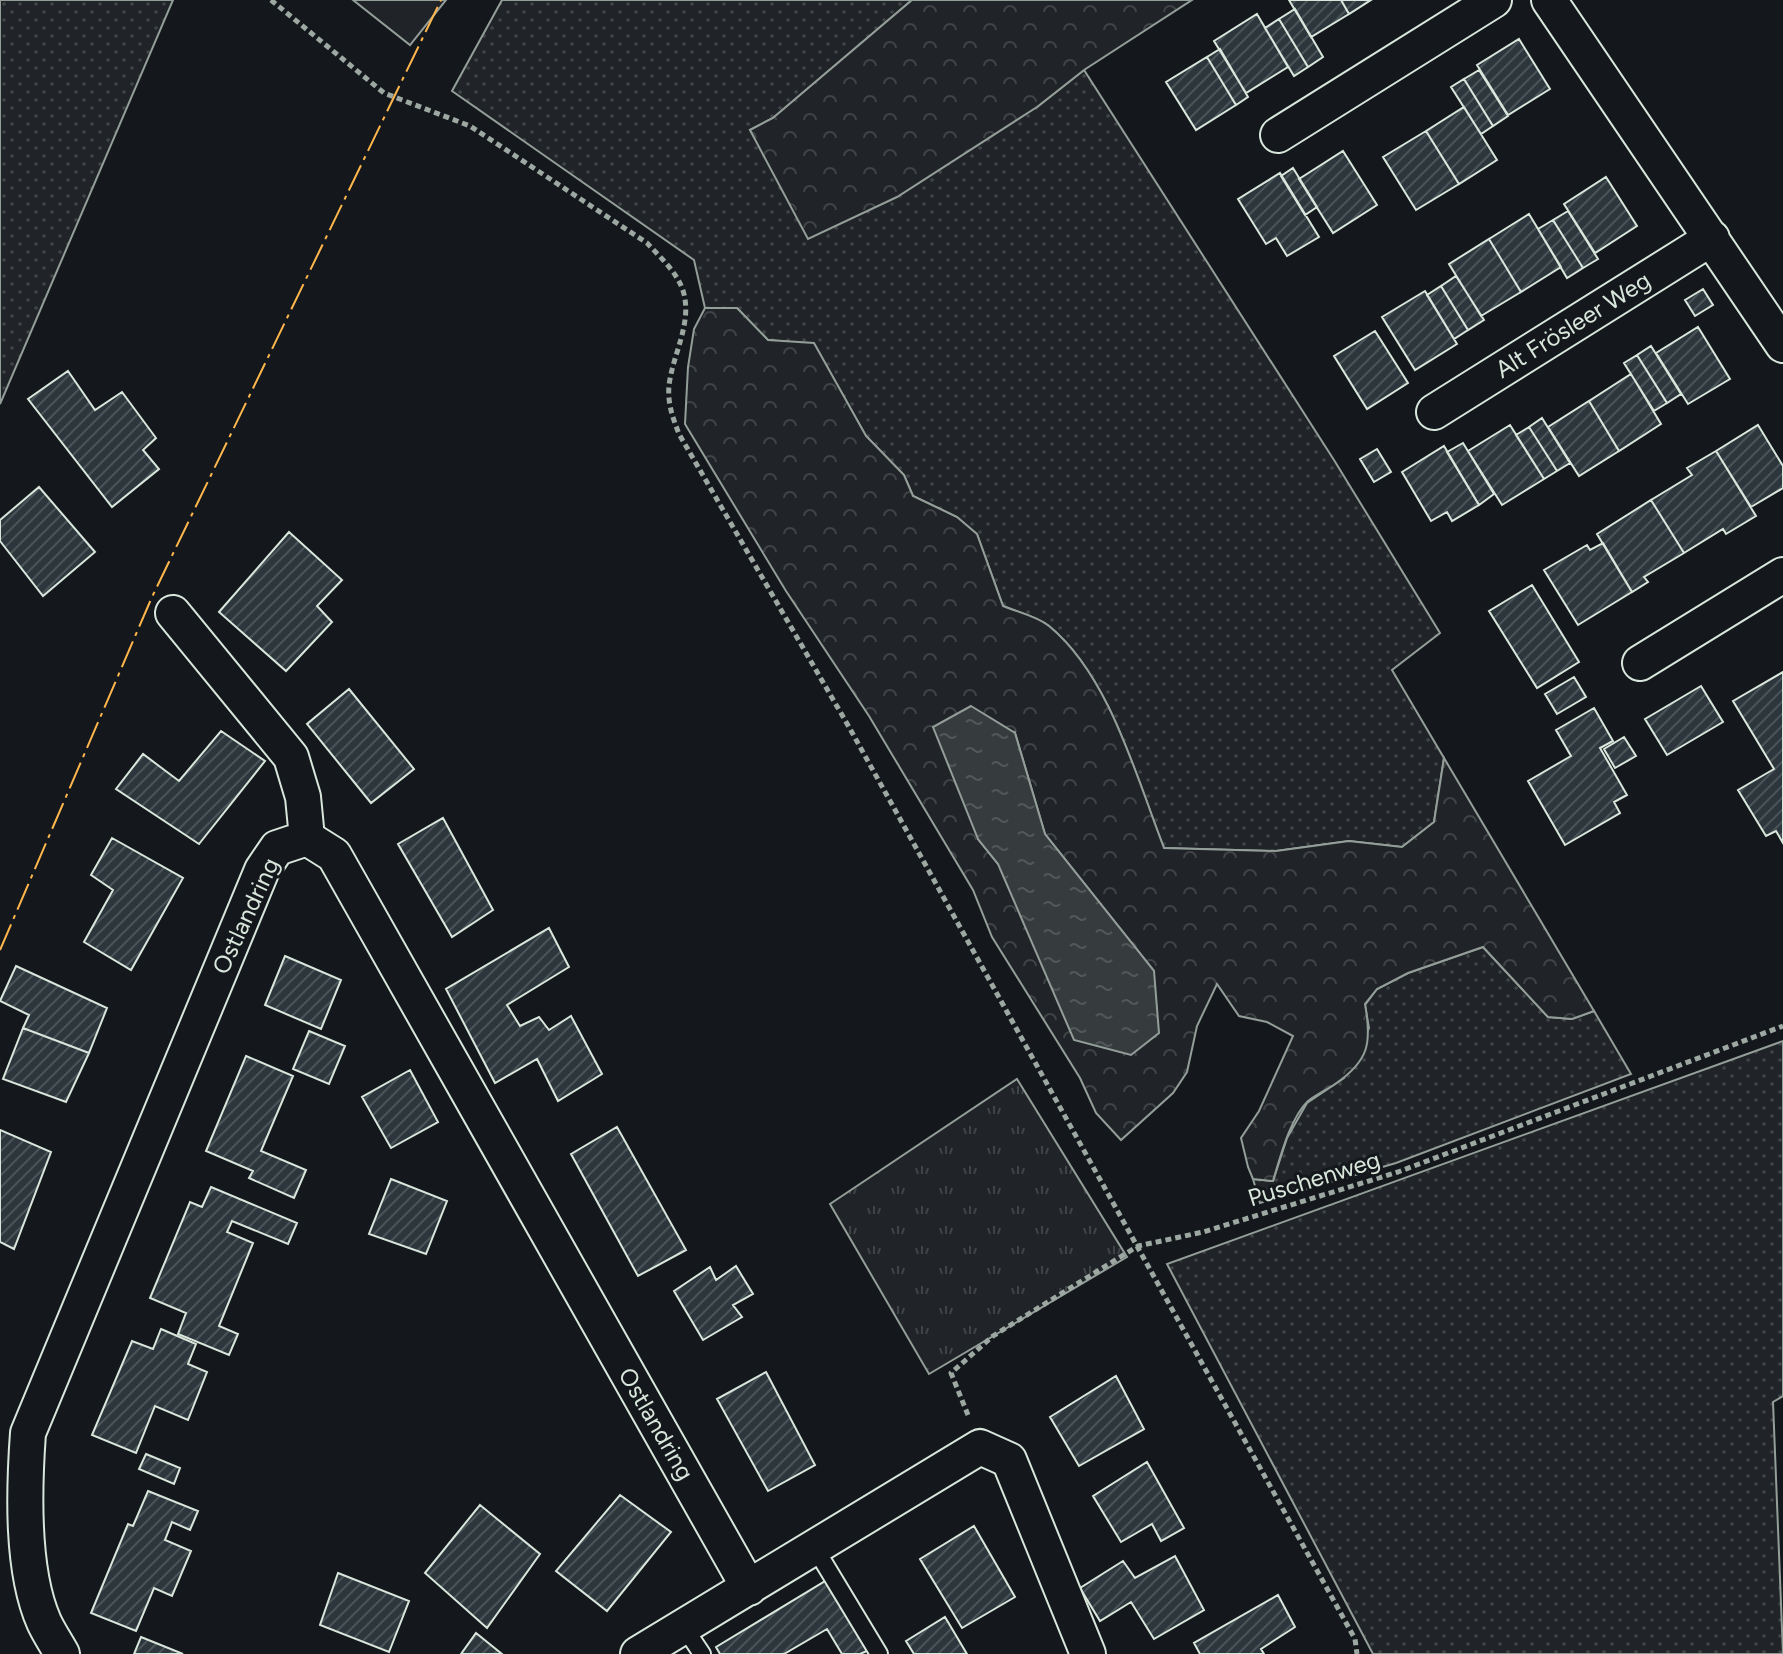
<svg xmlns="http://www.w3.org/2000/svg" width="1783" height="1654" font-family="Figtree,sans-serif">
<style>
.grass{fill:url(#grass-dots);stroke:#939e99;stroke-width:2}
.forest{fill:url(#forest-crowns);stroke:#939e99;stroke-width:2;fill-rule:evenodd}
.park{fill:url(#park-tufts);stroke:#939e99;stroke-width:2}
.pitch{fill:#202428;stroke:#939e99;stroke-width:2}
.water{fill:url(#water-ripples);stroke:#939e99;stroke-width:2}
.building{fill:url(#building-hatch);stroke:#d8e6dc;stroke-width:2}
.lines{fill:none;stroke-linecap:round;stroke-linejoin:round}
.service-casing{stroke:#d8e6dc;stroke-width:20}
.minor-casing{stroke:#d8e6dc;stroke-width:38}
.path{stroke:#9da8a2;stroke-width:5;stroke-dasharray:6 4;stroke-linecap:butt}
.service{stroke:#14181c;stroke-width:16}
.minor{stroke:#14181c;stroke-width:34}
.power{stroke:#ffb74d;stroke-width:2;stroke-dasharray:28 6 4 6;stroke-linecap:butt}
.labels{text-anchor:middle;stroke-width:6;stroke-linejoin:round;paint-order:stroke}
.street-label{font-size:24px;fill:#d8e6dc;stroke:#14181c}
</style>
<defs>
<pattern id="grass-dots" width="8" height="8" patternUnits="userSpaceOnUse" patternTransform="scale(2)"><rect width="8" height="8" fill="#202428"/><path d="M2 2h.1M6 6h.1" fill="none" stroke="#404447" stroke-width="1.8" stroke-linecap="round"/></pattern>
<pattern id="forest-crowns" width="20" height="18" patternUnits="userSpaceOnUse" patternTransform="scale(2)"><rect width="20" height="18" fill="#202428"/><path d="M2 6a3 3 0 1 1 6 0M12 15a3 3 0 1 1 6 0" fill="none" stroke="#404447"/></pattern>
<pattern id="park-tufts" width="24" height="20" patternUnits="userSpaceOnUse" patternTransform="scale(2)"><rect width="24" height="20" fill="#202428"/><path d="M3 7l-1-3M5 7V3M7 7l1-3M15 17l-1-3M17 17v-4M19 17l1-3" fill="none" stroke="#404447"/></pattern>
<pattern id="water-ripples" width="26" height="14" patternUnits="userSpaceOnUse" patternTransform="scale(2)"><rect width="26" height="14" fill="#363b3e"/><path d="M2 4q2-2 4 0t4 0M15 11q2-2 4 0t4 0" fill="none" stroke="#525759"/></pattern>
<pattern id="building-hatch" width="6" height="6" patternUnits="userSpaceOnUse" patternTransform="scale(2)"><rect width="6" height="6" fill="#2c363c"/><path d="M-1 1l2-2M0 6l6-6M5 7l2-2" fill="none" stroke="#4a5358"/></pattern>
</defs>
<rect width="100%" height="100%" fill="#14181c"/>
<path class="grass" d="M0 0H173L0 404Z
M502 0H912L773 118 750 130 774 172 1037 107 1084 70 1334 460 1440 633 1392 670 1444 758 1434 822 1402 847 1349 841 1276 851 1164 848C1136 777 1109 675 1049 626 1037 616 1017 612 1003 606L977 534 957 517 913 496 904 475 866 436 814 344 768 340 737 308H705L694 260 452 91Z
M1483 947 1548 1017 1572 1019 1594 1011 1631 1074 1396 1163 1260 1203 1253 1179 1273 1181 1287 1138 1307 1103 1344 1078 1369 1028 1365 1005 1377 989 1408 973Z
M1783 1041V1396L1773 1402 1783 1654H1373L1167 1264Z"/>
<path class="forest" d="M912 0H1192L1084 70 1037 107 897 197 808 239 750 130 773 118Z
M705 308H737L768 340 814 343 866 436 904 475 913 496 957 517 977 534 1003 606C1017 612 1037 616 1049 626 1109 675 1136 776 1164 848L1276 851 1349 841 1402 847 1434 822 1444 758 1594 1011 1572 1019 1548 1017 1483 947 1408 973 1377 989 1365 1004C1372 1043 1369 1061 1335 1084 1326 1090 1316 1095 1308 1101 1290 1118 1280 1158 1273 1181L1253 1179 1248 1167 1241 1138 1259 1111 1293 1036 1267 1022 1239 1016 1217 984 1197 1026 1187 1072 1173 1093 1121 1140 1096 1113 1080 1078 992 937 973 890 869 716 786 591 685 424 688 367 694 329ZM1015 733 1045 834 1154 971 998 864 978 839Z"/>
<path class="park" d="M1017 1079 1127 1257 929 1374 830 1204Z"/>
<path class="pitch" d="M353 0H446L410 45Z"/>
<path class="water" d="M971 706 1015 733 1045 834 1154 971 1159 1033 1131 1055 1074 1040 998 864 978 839 933 727Z"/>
<path class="building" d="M1289 0H1341L1349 14 1311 37Z
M1341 0H1371L1349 14Z
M1295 9 1323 57 1308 67 1279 19Z
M1257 14 1288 67 1246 93 1214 41Z
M1279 19 1308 67 1294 76 1265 28Z
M1519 39 1550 89 1508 115 1477 65Z
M1220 49 1248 97 1236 105 1207 57Z
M1207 57 1236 105 1196 130 1166 82Z
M1479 70 1508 116 1493 126 1464 79Z
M1464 79 1493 126 1481 134 1451 87Z
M1464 107 1497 160 1459 184 1426 131Z
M1426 131 1459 184 1416 210 1383 157Z
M1343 151 1377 205 1333 233 1299 179Z
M1293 168 1317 207 1305 215 1281 176Z
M1280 173 1319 237 1287 256 1276 238 1266 244 1238 199Z
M1606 177 1637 226 1595 253 1564 204Z
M1568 211 1598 259 1583 268 1553 220Z
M1529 214 1561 267 1521 292 1489 239Z
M1553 220 1583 268 1567 278 1538 229Z
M1489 239 1521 292 1481 316 1449 264Z
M1456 276 1484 320 1468 330 1441 286Z
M1441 286 1468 330 1454 339 1427 295Z
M1703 289 1713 305 1695 316 1685 300Z
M1425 291 1457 344 1415 370 1382 317Z
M1698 327 1730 379 1688 404 1656 353Z
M1375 331 1408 383 1367 409 1334 356Z
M1651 346 1681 394 1667 403 1637 355Z
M1637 355 1667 403 1654 411 1624 363Z
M68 371 95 410 122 392 156 438 143 450 159 469 112 507 28 399Z
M1631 374 1661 424 1619 451 1589 401Z
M1589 401 1619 451 1579 476 1548 427Z
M1542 418 1570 463 1557 471 1529 427Z
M1510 425 1544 479 1502 505 1468 451Z
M1758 425 1783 466V488L1751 507 1716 451Z
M1529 427 1557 471 1544 479 1516 435Z
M1463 443 1494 494 1479 505 1447 452Z
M1444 446 1479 505 1452 521 1447 512 1431 521 1402 472Z
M1377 449 1391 472 1374 482 1360 459Z
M1716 451 1756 516 1726 534 1723 529 1684 553 1651 500 1692 475 1687 468Z
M39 487 95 552 43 596 0 541V520Z
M1651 500 1684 553 1644 577 1648 582 1632 592 1597 534Z
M289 532 342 580 317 606 332 622 286 671 219 612Z
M1603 543 1632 592 1578 625 1544 570 1587 545 1590 550Z
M1532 585 1579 662 1537 688 1489 611Z
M1783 672V843L1776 831 1766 836 1738 790 1774 769 1733 701Z
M1574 677 1586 697 1557 714 1545 694Z
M1701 686 1723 722 1667 755 1645 719Z
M349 689 414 769 371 803 307 724Z
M1594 708 1613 741 1600 748 1627 795 1614 802 1620 813 1565 845 1528 781 1571 756 1556 730Z
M221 731 265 761 199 844 116 789 143 754 179 781Z
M1624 737 1636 756 1615 768 1604 749Z
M443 818 493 910 452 937 398 844Z
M112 838 183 878 131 970 84 942 113 890 91 875Z
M549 928 569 967 507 1005 520 1026 539 1017 549 1030 571 1016 602 1074 558 1101 537 1059 495 1083 446 989Z
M285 956 341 980 321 1029 265 1005Z
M16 966 107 1008 89 1053 23 1028 29 1015 0 1001Z
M23 1028 89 1053 66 1102 3 1079Z
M309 1031 345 1046 329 1084 293 1069Z
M246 1056 293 1076 261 1151 306 1170 294 1198 249 1178 253 1171 206 1151Z
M410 1070 438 1122 391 1148 362 1097Z
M617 1127 686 1250 638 1276 571 1154Z
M0 1130 51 1152 14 1249 0 1242Z
M391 1179 447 1201 426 1254 369 1234Z
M211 1187 297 1223 288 1244 232 1221 227 1232 253 1243 219 1326 238 1334 229 1355 178 1334 186 1313 150 1298 190 1202 202 1207Z
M736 1266 753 1294 733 1305 742 1317 703 1340 674 1291 710 1267 716 1280Z
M161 1329 196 1344 188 1364 207 1372 188 1420 155 1406 136 1453 92 1435 132 1341 153 1349Z
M766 1372 815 1465 768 1491 717 1399Z
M1116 1376 1144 1429 1079 1466 1050 1417Z
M146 1454 180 1468 174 1484 139 1469Z
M1147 1462 1184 1528 1161 1541 1152 1524 1121 1542 1093 1496Z
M148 1491 198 1511 190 1530 172 1522 165 1540 191 1551 172 1596 154 1588 136 1631 91 1613 128 1524 133 1526Z
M620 1495 671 1532 607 1611 556 1571Z
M480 1505 540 1554 487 1628 425 1573Z
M974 1526 1015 1597 962 1628 920 1559Z
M1175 1556 1204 1610 1154 1639 1131 1602 1100 1621 1080 1588 1123 1561 1135 1578Z
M338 1573 409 1601 389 1652 320 1625Z
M827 1580 867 1651 860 1654H842L827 1629 784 1654H720L716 1647Z
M1278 1595 1295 1627 1261 1649 1264 1654H1200L1194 1643Z
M945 1617 967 1654H914L906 1641Z
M476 1633 502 1654H461Z
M141 1637 183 1654H134Z"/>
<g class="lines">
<g class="service-casing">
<path id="service" d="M815 1548 879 1654
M684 1627 702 1654"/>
</g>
<g class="minor-casing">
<path id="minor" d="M1549 0 1783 345
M1278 135 1494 0
M1434 412 1712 238
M173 613 291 757 303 797 307 838
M1640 663 1783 575
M62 1654C56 1643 49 1633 44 1622 21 1570 24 1488 28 1433L262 870 277 848 307 838 334 855 749 1588
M638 1654 980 1447 1009 1460 1088 1654"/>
</g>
<path class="path" d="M271 0 384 93 470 126 647 243C661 258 679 274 684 294 691 323 675 351 670 379 666 399 672 416 679 434L849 727 1355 1639 1357 1654
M968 1415 951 1373 993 1336 1138 1246 1203 1232 1398 1172 1783 1026"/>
<use href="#service" class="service"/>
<use href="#minor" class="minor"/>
<path class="power" d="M0 950 152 597 441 0"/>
</g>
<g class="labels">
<g class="street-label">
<text transform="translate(1573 325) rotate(-32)" y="8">Alt Frösleer Weg</text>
<text transform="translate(246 916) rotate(-65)" y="8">Ostlandring</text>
<text transform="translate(1314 1179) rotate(-17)" y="8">Puschenweg</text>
<text transform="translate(656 1424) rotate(60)" y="8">Ostlandring</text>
</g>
</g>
</svg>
